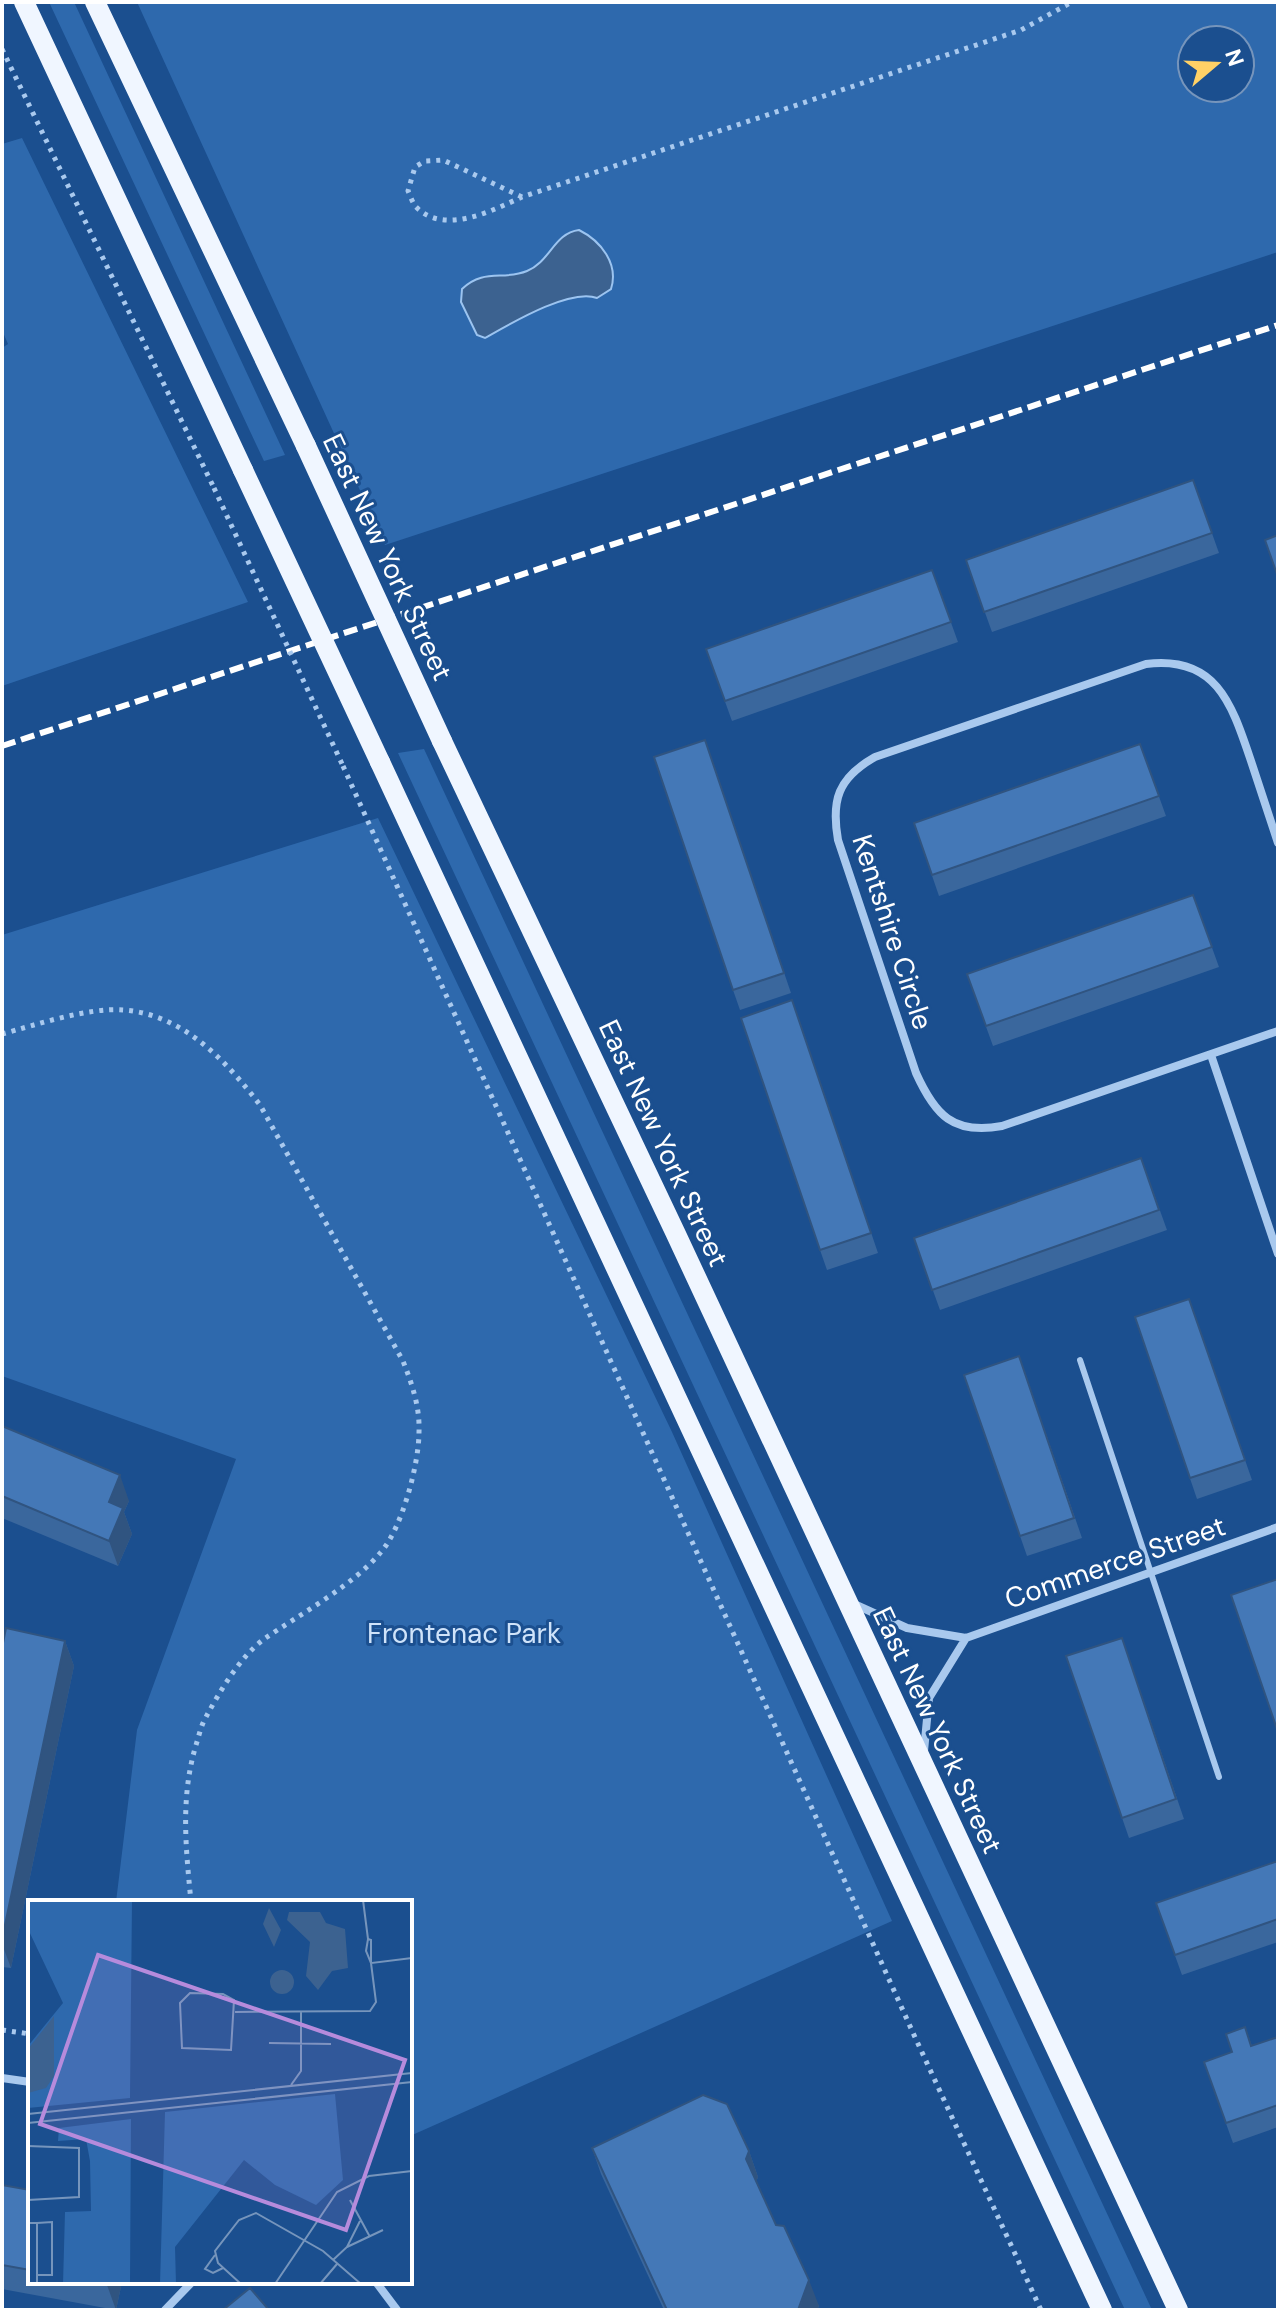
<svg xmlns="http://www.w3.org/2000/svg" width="1280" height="2312" font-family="'DM Sans',sans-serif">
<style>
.green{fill:#2e69ad;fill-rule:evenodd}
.water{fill:#3c6290;stroke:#9cc4f0;stroke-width:2}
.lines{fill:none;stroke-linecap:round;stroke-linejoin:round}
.path{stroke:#a9c9ee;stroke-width:5;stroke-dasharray:4 6;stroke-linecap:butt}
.service{stroke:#a9c9ee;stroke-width:6}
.minor{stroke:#a9c9ee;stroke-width:8}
.primary{stroke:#f0f6ff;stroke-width:20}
.rail{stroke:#fff;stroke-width:6;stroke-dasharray:14 6;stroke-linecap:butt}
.path-bridge{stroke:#a9c9ee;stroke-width:5;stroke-dasharray:4 6;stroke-linecap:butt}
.primary-bridge{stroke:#f0f6ff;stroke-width:20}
.wall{fill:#3a679d}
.shaded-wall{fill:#305480}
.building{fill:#4478b7;stroke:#305480;stroke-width:2}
.labels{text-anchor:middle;stroke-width:6;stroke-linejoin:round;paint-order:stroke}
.street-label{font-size:28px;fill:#fff;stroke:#1b4f8f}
.park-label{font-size:28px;fill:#cfe3fa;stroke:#1b4f8f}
.inset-road{fill:none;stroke:#7695bc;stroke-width:2}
.view{fill:#b68bdc;fill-opacity:0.15;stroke:#b68bdc;stroke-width:4}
.inset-edge{fill:none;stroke:#fff;stroke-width:4}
</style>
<rect width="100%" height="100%" fill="#1b4f8f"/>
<path class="green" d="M49 2H74L285 455 264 461Z
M137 2H1278V252L385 545ZM1192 40H1240V88H1192Z
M22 138 248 602 2 686V348L8 344 2 330V144Z
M424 749 1152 2310H1125L398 753Z
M378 818 672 1432 892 1921 410 2136V1902H116L137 1730 236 1459 2 1376V935Z"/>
<path class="water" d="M579 230C601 241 619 264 611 289L597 298C570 288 510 324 485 338L477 335 461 302 462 289C484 268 503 281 527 271 550 262 554 233 579 230Z"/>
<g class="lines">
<path class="path" d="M2 49 214 488
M522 197 443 160 425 161 415 167 408 191C410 195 413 204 416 207 445 236 493 210 522 197L1021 30 1072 2
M343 766 914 2035 1041 2310
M2 1034C35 1025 89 1007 123 1010 183 1014 226 1061 260 1105L403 1361C412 1384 420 1407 419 1432 419 1464 402 1528 381 1552 355 1584 299 1615 264 1639 240 1657 220 1691 206 1717 201 1725 199 1736 196 1745 180 1798 186 1849 191 1902
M2 2030 30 2034"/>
<path class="service" d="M1080 1360 1219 1777"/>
<path class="minor" d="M1278 843C1269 816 1260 788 1251 761 1232 705 1217 655 1146 664L875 757C838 778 831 800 838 840L916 1073C935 1115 953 1135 1002 1126L1278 1031
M1211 1055 1278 1254
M854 1604 907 1628 966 1638 1278 1527
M924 1751 929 1698 966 1638
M2 2078 30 2082
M376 2282 397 2310
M165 2310 192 2282"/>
<path class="primary" d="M24 2 243 470
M95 2 306 446
M442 741 675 1232 1178 2310
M380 762 1102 2310"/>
<path class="rail" d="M2 746 1278 325"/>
<path class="path-bridge" d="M214 488 343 766"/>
<path class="primary-bridge" d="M306 446 442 741
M243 470 380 762"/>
</g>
<path class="wall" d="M1193 480 1219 553 992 632 966 560Z
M932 570 958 642 732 721 706 649Z
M705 740 791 993 740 1010 733 990Z
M1140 744 1166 816 939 896 914 823Z
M1193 895 1219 967 993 1046 967 974Z
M792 1000 878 1253 827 1270 820 1250Z
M1141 1158 1167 1230 940 1310 914 1238Z
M1189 1299 1252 1480 1197 1499 1135 1317Z
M1019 1356 1082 1538 1027 1556 964 1375Z
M2 1426 129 1501 124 1512 132 1534 118 1566 2 1518Z
M1122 1638 1184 1819 1129 1838 1066 1656Z
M65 1641 74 1666 11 1968 2 1967V1648Z
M1278 1861V1942L1182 1975 1156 1903Z
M1245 2027 1252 2046 1278 2037V2127L1233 2143 1204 2062 1232 2052Z
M592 2148 749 2151 758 2177 756 2182 776 2225 819 2306 817 2310H664L601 2174Z
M2 2185 30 2190V2282H122L116 2310 2 2289Z"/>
<path class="shaded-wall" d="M120 1475 129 1501 124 1512 132 1534 118 1566 109 1541V1502Z
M65 1641 74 1666 11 1968 2 1944V1939Z
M749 2151 758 2177 755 2185 746 2159Z
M809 2280 819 2306 817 2310H799Z
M108 2282H122L116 2310 107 2285Z"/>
<path class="building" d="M1193 480 1212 533 984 612 966 560Z
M1278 535V577L1265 540Z
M932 570 951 622 725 701 706 649Z
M705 740 784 973 733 990 654 757Z
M1140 744 1159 796 932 875 914 823Z
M1193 895 1212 947 986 1026 967 974Z
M792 1000 871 1233 820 1250 741 1018Z
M1141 1158 1159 1210 932 1290 914 1238Z
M1189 1299 1245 1460 1190 1478 1135 1317Z
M1019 1356 1074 1518 1020 1536 964 1375Z
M2 1426 120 1475 109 1502 123 1508 109 1541 2 1496Z
M1278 1579V1732L1231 1595Z
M6 1628 65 1641 2 1939V1648Z
M1122 1638 1176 1799 1122 1818 1066 1656Z
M1278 1861V1919L1175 1955 1156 1903Z
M1245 2027 1251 2046 1278 2037V2105L1226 2123 1204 2062 1232 2052 1226 2034Z
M703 2095 727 2104 749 2151 746 2159 776 2225 784 2226 809 2280 798 2310H667L592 2148Z
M2 2185 30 2190V2270L2 2265Z
M92 2282H108L107 2285Z
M250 2288 269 2310H223Z"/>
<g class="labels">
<g class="street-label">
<text transform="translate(388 557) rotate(65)" y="10">East New York Street</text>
<text transform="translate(893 932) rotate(72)" y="10">Kentshire Circle</text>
<text transform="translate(664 1143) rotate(65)" y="10">East New York Street</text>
<text transform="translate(1115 1562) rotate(-19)" y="10">Commerce Street</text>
<text transform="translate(938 1730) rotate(65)" y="10">East New York Street</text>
</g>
<g class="park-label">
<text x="464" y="1643">Frontenac Park</text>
</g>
</g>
<g transform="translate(28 1900)">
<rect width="384" height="384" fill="#1b4f8f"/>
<path d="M0 0H104L102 198 0 208V146L35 103 0 29ZM307 194 315 280 288 305 247 285 216 260 147 347 148 384H132L137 212ZM103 219 102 384H35L37 312 63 311 62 261 58 239 30 241 31 228Z" fill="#2e69ad"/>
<path d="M241 8 253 30 246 47 235 24ZM261 12H292L298 23 317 29 320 68 304 71 290 90 278 76 282 42 259 20ZM242 82a12 12 0 1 1 24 0a12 12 0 1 1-24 0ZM26 116V176L18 188 0 193V149Z" fill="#3c6290"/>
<path class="inset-road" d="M335 0 340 39M340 39 343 40V63L338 51ZM162 93 195 94 206 100 203 150 154 148 152 103ZM207 112 342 111 348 102 343 63 384 58M241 143 303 144M263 185 273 171V112M0 214 384 173M0 223 384 182M0 246 51 248V297L0 300M322 300 342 337M0 323H9V384M9 323 24 322V375H9M319 347 355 330M187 355 177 369 185 373 195 368M305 360 319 347 332 321M213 384 190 363 187 351 211 320 228 313 295 351 333 384M247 384 309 292 341 276 384 271M292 384 309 364"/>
<path class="view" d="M70 55 377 160 318 330 12 224Z"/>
<rect width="384" height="384" class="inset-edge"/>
</g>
<rect width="1280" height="2312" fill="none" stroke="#ffffff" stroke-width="8"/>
<g transform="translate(1216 64) rotate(71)"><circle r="38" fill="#1b4f8f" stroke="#7695bc" stroke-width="2"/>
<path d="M0-6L14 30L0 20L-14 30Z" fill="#ffd166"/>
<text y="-12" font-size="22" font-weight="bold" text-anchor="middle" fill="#ffffff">N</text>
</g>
</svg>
